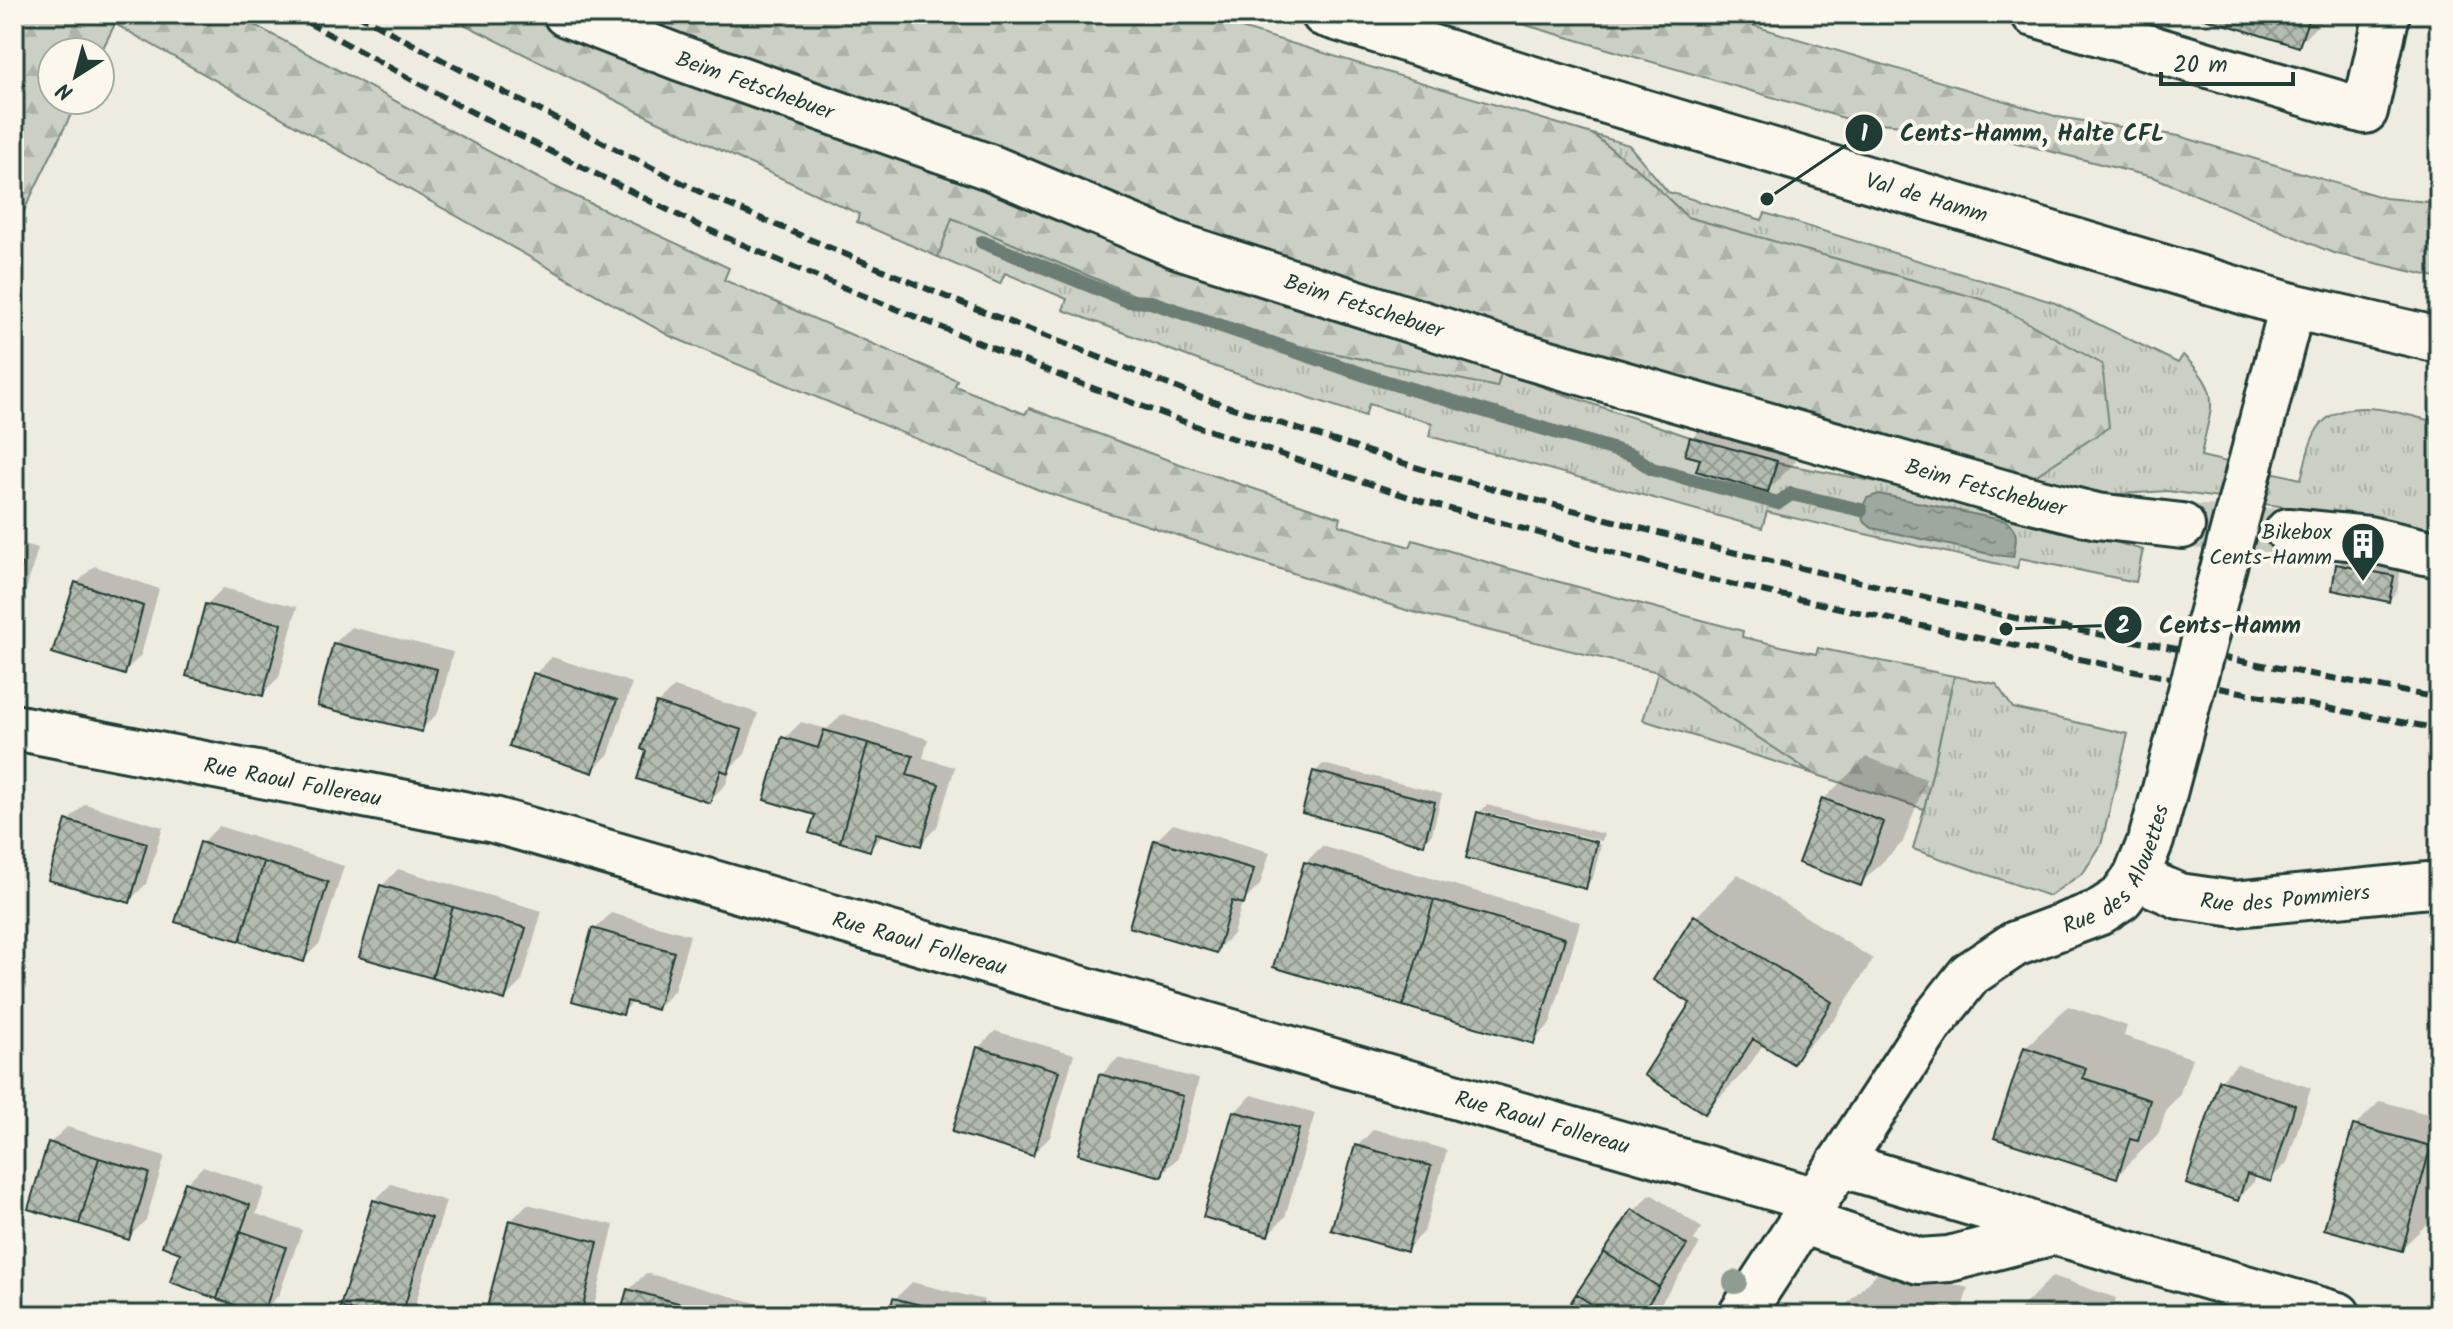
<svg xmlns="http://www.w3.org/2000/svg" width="2453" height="1329" font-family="Kalam,sans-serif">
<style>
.grass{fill:url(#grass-tufts);stroke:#75867c;stroke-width:2}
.forest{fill:url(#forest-firs);stroke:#75867c;stroke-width:2}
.water{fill:url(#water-ripples);stroke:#6c7d74;stroke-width:2}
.shadow{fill:#0003}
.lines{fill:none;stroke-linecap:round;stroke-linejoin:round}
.stream{stroke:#6c7d74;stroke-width:14}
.building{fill:url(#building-cross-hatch);stroke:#1f3d34;stroke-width:2}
.minor-tunnel{stroke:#c5c9be;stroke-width:44;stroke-dasharray:44 22;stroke-linecap:butt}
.minor-casing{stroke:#1f3d34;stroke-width:50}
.major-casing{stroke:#1f3d34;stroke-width:50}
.minor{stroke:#fbf7ec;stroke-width:44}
.major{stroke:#fbf7ec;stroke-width:44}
.rail{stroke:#1f3d34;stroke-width:6;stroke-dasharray:12 6;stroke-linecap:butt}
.major-bridge-casing{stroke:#1f3d34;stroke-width:50;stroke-linecap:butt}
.major-bridge{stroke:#fbf7ec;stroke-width:44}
.tree{fill:#8f9c92}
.labels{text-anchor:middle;stroke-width:8;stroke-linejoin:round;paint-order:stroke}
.street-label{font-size:22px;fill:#1f3d34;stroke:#fbf7ec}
.poi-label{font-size:22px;fill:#1f3d34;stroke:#fbf7ec;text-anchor:end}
.leader{fill:none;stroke:#1f3d34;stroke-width:3}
.callout-dot{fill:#1f3d34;stroke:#fbf7ec;stroke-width:3}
.mark-label{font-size:24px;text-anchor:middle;font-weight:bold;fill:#fff}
.callout-label{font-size:24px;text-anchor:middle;font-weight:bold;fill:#1f3d34;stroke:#fbf7ec;stroke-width:8;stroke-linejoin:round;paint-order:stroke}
</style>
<defs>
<pattern id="grass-tufts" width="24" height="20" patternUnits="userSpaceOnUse" patternTransform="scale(2)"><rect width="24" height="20" fill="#cbcfc4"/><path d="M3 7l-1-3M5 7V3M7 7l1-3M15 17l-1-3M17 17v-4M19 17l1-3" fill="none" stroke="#aeb3a9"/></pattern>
<pattern id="forest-firs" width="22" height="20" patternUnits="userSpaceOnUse" patternTransform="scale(2)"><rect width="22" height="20" fill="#cbcfc4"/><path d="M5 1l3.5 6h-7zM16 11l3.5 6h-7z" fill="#aeb3a9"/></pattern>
<pattern id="water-ripples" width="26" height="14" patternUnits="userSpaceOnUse" patternTransform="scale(2)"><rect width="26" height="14" fill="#9fa89f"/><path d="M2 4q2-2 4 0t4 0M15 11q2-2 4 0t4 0" fill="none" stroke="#818a82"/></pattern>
<pattern id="building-cross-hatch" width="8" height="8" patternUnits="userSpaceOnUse" patternTransform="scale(2)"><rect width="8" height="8" fill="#b4bbb0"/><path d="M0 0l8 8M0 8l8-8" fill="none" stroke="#929990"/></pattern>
</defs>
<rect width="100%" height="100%" fill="#eeece1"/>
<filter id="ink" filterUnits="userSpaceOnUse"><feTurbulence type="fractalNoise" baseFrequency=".0125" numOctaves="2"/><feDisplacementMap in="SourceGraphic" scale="16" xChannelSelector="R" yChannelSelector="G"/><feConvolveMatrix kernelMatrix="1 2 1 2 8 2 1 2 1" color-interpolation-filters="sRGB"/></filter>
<g filter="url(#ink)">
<path class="grass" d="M1592 134 1629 145 1668 192 1762 220 1765 213 2055 303 2178 363 2183 355C2226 396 2209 407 2201 456L2301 479C2306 461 2310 433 2324 421 2353 395 2406 415 2439 423V537L2294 508 2167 491 2122 494H2008L1991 302 1687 217 1641 172Z
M952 218 1151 302 1251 336 1497 386 1501 373 1690 437 1685 455 1700 459 1696 471 1768 492 1777 463 1956 497 2143 550 2136 582 2020 558 2017 568 1767 512 1762 528 1429 436 1432 423 1369 404 1365 416 1216 367 1063 310 1067 299 1005 273 1000 284 938 257Z
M1658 672 1814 774 1643 720Z
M1954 676 1996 684 2013 708 2128 734 2101 845 2083 873 2049 896 1913 849 1924 809Z"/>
<path class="forest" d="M14 14H234L551 185 729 268 724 280 957 380 955 386 1025 414 1029 408 1171 461 1341 518 1339 525 1410 547 1413 540 1507 568 1743 631 1742 637 1816 654 1818 648 1954 676 1924 809 1814 774 1658 672 1409 611 1039 490 670 336 115 24 100 54 52 52V100H78L14 231Z
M444 14H519L673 72 566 14H1195L1592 134 1641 172 1687 217 1991 302 2102 364 2109 427 2008 494 1507 352 1497 387 1251 336 1151 302 952 218 938 257 857 222 859 214 653 119Z
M1488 14H1715L2058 117 2179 136 2385 198 2439 203V278L2333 253 2156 178 1966 130 1854 121Z"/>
<path class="water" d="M1879 494 2006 521C2020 531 2016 541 2013 557L1994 555 1872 528 1863 521 1861 510 1867 498Z"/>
<path class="shadow" d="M2198 14H2325L2324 19 2299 44Z
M1734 395 1810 447 1768 490 1702 458 1692 438Z
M14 541 38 548 14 632Z
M2346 557 2401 568 2397 592 2389 600 2338 565Z
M94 566 159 589 141 655 124 672 77 583Z
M223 588 297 607 279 677 262 694 206 605Z
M351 627 453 652 438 713 421 730 334 644Z
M552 657 632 683 609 754 593 770 535 674Z
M674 687 758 713 745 754 732 766 726 784 709 801 648 750 657 704Z
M843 714 928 739 923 758 955 767 937 827 920 844 885 833 870 849 817 813 784 739 801 722 827 729Z
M1866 757 1926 779 1903 842 1860 884 1824 799Z
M1323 764 1442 794 1432 834 1424 842 1315 772Z
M14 793 25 797 14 830Z
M85 804 163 827 146 884 129 901 68 821Z
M1487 805 1604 834 1602 841 1482 811V815L1601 845 1593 878 1585 886 1468 857 1479 813Z
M1173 824 1270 852 1260 885 1242 903 1233 934 1216 951 1156 841Z
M219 826 344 866 320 943 303 960 202 843Z
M1322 846 1580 922 1550 1024 1534 1041 1305 863Z
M398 869 542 911 522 981 505 998 382 886Z
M1738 874 1873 959 1835 1019 1792 1062 1764 1043 1747 1069 1705 1112 1692 1002 1696 917Z
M611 913 690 935 674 991 657 1008 634 1001 622 1013 594 930Z
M2068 1006 2127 1026 2124 1036 2192 1058 2179 1096 2167 1108 2159 1133 2117 1176 2025 1048Z
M995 1031 1074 1054 1050 1137 1033 1154 978 1048Z
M1118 1058 1199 1079 1178 1158 1161 1174 1101 1075Z
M2237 1064 2311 1088 2287 1163 2270 1179 2256 1175 2254 1182 2237 1199 2220 1081Z
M1252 1095 1315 1113 1285 1217 1268 1234 1235 1112Z
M2380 1101 2439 1117V1179L2427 1224 2402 1248 2355 1126Z
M67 1127 165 1156 146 1220 129 1237 50 1143Z
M1374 1129 1447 1150 1424 1232 1407 1249 1357 1146Z
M203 1166 265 1188 256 1214 302 1230 279 1295 262 1312 182 1252 187 1183Z
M391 1184 446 1201 415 1305 406 1315H374V1201Z
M1651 1194 1702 1228 1694 1240 1700 1244 1653 1315H1565L1634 1211Z
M527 1204 614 1225 592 1315H487L511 1221Z
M1885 1265 1968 1288 1960 1315H1841L1843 1308Z
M646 1273 800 1315H622L629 1290Z
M2053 1276 2116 1298 2111 1315H2014Z
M912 1282 984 1300 980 1315H891L895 1299Z"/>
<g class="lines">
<path class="stream" d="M982 242 1128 301 1151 302 1374 378 1632 455 1652 469 1778 503 1791 494 1861 510"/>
</g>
<path class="building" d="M2191 14H2310L2299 47Z
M1690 437 1777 461 1768 492 1696 471 1700 459 1685 455Z
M14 562 22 564 14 594Z
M2336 564 2394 576 2389 602 2332 590Z
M75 582 143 606 125 675 52 653Z
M205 604 282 624 263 696 186 676Z
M333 643 437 669 422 732 317 706Z
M533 673 617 700 593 773 509 746Z
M656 703 742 730 728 773 721 770 710 803 637 779 646 751 641 749Z
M824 730 868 743 840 842 809 833 815 815 764 800 782 737 818 748Z
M868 743 913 756 907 775 939 784 921 846 876 833 870 851 840 842Z
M1313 771 1435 802 1424 845 1302 813Z
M1822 798 1884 822 1861 886 1798 863Z
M1477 812 1597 842 1586 889 1466 858Z
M66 820 147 843 130 903 48 880Z
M1154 840 1254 869 1244 904 1232 901 1217 953 1129 927Z
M200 842 264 862 240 941 175 922Z
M264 862 328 882 304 962 240 941Z
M1304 862 1434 900 1403 1006 1273 967Z
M380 885 453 907 432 978 359 957Z
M1434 900 1565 938 1534 1044 1403 1006Z
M453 907 526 928 505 1000 432 978Z
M1694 915 1832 1002 1793 1064 1753 1039 1705 1114 1644 1075 1690 1003 1653 980Z
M592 928 674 952 657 1010 627 1001 623 1015 572 1001Z
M977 1047 1059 1071 1033 1156 952 1132Z
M2024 1047 2086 1068 2083 1078 2150 1100 2138 1141 2130 1139 2117 1178 1994 1138Z
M1099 1074 1183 1096 1162 1177 1078 1154Z
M2219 1080 2295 1105 2271 1182 2247 1174 2238 1201 2186 1184Z
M1233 1111 1299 1129 1268 1236 1203 1217Z
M2353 1125 2431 1146 2402 1251 2324 1229Z
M48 1142 99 1158 79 1224 28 1209Z
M1355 1145 1431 1166 1407 1252 1331 1230Z
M99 1158 149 1173 129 1240 79 1224Z
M185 1182 250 1205 217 1299 170 1282 180 1253 162 1246Z
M373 1200 431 1218 402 1315H366L340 1307Z
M1632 1209 1687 1245 1659 1287 1604 1252Z
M509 1220 598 1242 581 1315H485Z
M240 1231 286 1247 263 1315 217 1299Z
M1604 1252 1659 1287 1641 1315H1608L1576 1294Z
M627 1289 682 1304 679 1315H620Z
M1576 1294 1608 1315H1563Z
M893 1298 960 1315H889Z
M682 1304 723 1315H679Z
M1841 1307 1871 1315H1839Z"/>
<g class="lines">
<path class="minor-tunnel" d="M2182 526 2288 531"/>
<g class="minor-casing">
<g id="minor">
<path id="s1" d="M566 14 680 58 992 168 1176 245 1507 351 2008 494 2097 516 2182 526"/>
<path d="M2034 14 2365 111 2387 14"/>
<path d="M2288 531 2368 539 2439 555"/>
<path id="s2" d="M14 727 494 820 1816 1200"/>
<path id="s3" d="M2136 877 2179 896 2235 904 2439 884"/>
<path d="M1839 1164 1985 1207 2054 1232 2338 1315"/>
<path d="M1802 1221 1919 1261 1949 1259 2054 1232"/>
</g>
</g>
<g class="major-casing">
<g id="major">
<path id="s4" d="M1324 14 1533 79 2292 306 2439 340"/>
<path d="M2250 467 2292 306"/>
<path id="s5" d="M1741 1315 1932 1022 1970 974 2015 944 2098 913 2121 898 2136 877 2151 840 2163 797"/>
</g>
</g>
<use href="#minor" class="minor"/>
<use href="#major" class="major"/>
<path class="rail" d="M292 14 458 105 698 225 803 271 1071 380 1193 425 1421 501 1708 579 1917 625 2203 685 2439 729
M357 14 472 76 710 197 949 298 1202 398 1431 472 1715 548 2028 621 2439 698"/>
<g class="major-bridge-casing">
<path id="major-bridge" d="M2163 797 2250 467"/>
</g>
<use href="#major-bridge" class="major-bridge"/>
</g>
<circle class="tree" cx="1735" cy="1282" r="12"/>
</g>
<defs>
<g id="building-pin" transform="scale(2.3)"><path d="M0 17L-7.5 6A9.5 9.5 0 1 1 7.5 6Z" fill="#1f3d34" stroke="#fbf7ec"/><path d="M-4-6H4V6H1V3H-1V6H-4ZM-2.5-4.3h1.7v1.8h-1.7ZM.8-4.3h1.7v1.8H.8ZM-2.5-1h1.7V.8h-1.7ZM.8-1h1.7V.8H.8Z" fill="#fff"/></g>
</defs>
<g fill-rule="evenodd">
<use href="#building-pin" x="2363" y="544"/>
</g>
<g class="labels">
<g class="street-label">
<text dy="8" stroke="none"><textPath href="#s1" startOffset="202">Beim Fetschebuer</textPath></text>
<text dy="8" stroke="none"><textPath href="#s4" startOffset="630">Val de Hamm</textPath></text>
<text dy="8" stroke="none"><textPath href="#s1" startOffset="850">Beim Fetschebuer</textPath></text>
<text dy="8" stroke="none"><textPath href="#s1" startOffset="1498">Beim Fetschebuer</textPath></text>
<text dy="8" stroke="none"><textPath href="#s2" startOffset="284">Rue Raoul Follereau</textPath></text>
<text dy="8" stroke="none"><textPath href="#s5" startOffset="600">Rue des Alouettes</textPath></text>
<text dy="8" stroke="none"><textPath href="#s3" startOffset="154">Rue des Pommiers</textPath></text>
<text dy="8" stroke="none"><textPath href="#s2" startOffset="932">Rue Raoul Follereau</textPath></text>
<text dy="8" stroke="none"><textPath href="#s2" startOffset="1580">Rue Raoul Follereau</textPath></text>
</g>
<g class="poi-label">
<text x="2332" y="539">Bikebox<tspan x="2332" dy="25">Cents-Hamm</tspan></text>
</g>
</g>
<path class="leader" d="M1767 199L1864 133M2006 629L2123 625"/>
<g class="callout-dot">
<circle cx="1767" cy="199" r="8"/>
<circle cx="2006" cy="629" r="8"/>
<circle cx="1864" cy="133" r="20"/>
<circle cx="2123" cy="625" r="20"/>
</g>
<g class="mark-label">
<text x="1864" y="141">1</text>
<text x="2123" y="633">2</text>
</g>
<g class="callout-label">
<text x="2032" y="141">Cents-Hamm, Halte CFL</text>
<text x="2230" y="633">Cents-Hamm</text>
</g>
<rect width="2453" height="1329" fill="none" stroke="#fbf7ec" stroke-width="48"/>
<rect x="24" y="24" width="2405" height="1281" fill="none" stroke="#1f3d34" stroke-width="3" filter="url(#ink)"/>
<g transform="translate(76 76) rotate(216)"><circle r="38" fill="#fbf7ec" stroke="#a3ada2" stroke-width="2"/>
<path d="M0-6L14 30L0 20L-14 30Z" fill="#1f3d34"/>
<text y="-12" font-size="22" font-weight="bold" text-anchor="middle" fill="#1f3d34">N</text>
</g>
<path d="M2161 72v12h132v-12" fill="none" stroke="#1f3d34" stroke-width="4"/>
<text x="2173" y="72" font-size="24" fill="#1f3d34" stroke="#fbf7ec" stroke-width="6" paint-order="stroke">20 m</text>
</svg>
